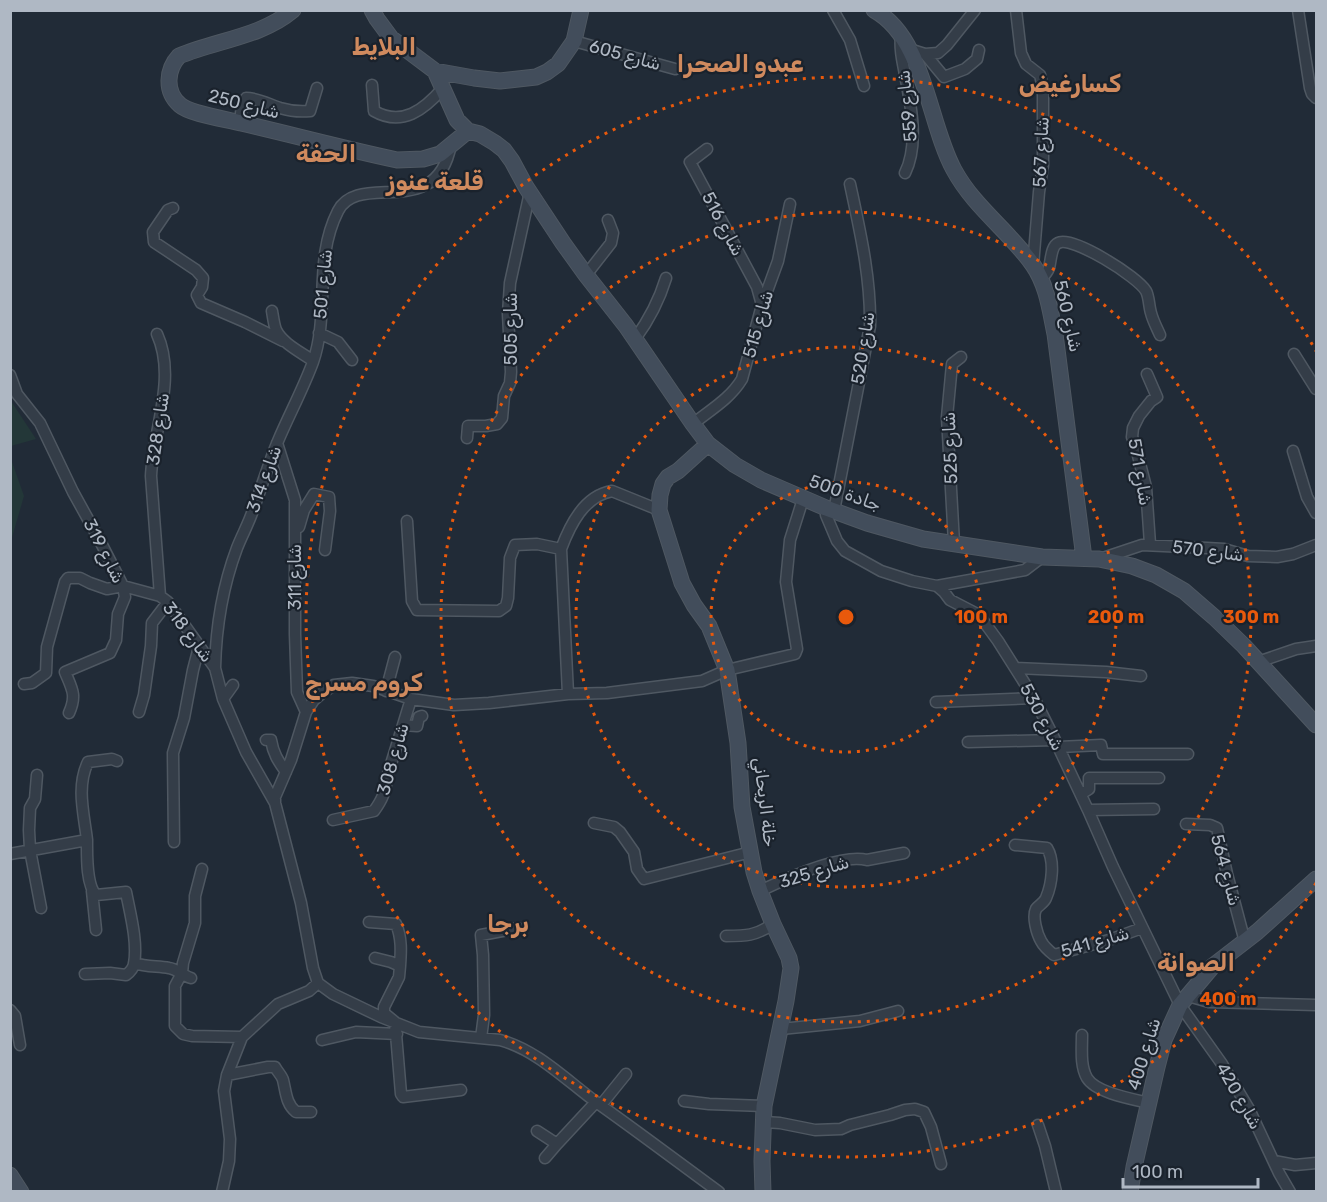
<svg xmlns="http://www.w3.org/2000/svg" width="1327" height="1202" font-family="Rubik,Cairo,sans-serif">
<style>
.green{fill:#233738}
.lines{fill:none;stroke-linecap:round;stroke-linejoin:round}
.minor-casing{stroke:#4f5862;stroke-width:13}
.secondary-casing{stroke:#4f5862;stroke-width:17}
.minor{stroke:#343d48;stroke-width:10}
.secondary{stroke:#424d5b;stroke-width:15}
.ring{fill:none;stroke:#e8590c;stroke-width:3;stroke-dasharray:3 6}
.labels{text-anchor:middle;stroke-width:4.5;stroke-linejoin:round;paint-order:stroke}
.street-label{font-size:18px;fill:#afb8c4;stroke:#1a222c}
.district-label{font-size:24px;font-weight:bold;fill:#d08a5e;stroke:#1a222c}
.centre{fill:#e8590c;stroke:#1a222c;stroke-width:3}
.ring-label{font-size:18px;text-anchor:middle;font-weight:bold;fill:#e8590c;stroke:#1a222c;stroke-width:4.5;stroke-linejoin:round;paint-order:stroke}
</style>
<rect width="100%" height="100%" fill="#212b37"/>
<path class="green" d="M11 401 36 439 11 446Z
M11 459 24 496 11 541 10 459Z"/>
<g class="lines">
<g class="minor-casing">
<path id="minor" d="M833 10 850 40 864 86
M1016 10 1021 53 1026 64 1040 75 1043 88V165L1039 192 1033 266
M1298 10 1310 88 1312 94 1316 98
M901 37C899 50 903 62 905 75 911 105 919 145 905 173
M574 41 675 69
M909 49 925 54 938 53 947 45 975 10
M925 54 944 77 965 69 977 59 979 50
M372 85 374 111C402 127 424 110 443 88
M240 123 242 104 246 98C258 98 268 104 280 108 290 111 299 112 310 111L317 88
M707 149 690 162 757 287 762 305
M173 208 168 210 153 232 154 242 196 270 203 278 202 287 197 295 201 303 245 322 283 341
M586 275 611 243 613 233 608 220
M1041 279C1044 276 1047 273 1049 268 1051 261 1051 246 1058 243 1072 235 1138 277 1146 291 1149 296 1149 307 1151 313 1153 321 1157 328 1160 335
M272 311C273 317 274 325 276 330 283 344 301 352 313 361
M319 333 338 342 352 360
M157 334C177 378 153 430 151 476L160 596
M635 339C649 320 659 301 666 278
M1294 354 1316 389
M1147 374 1157 397 1151 401 1139 416 1133 428 1132 437 1135 444 1146 487 1150 544
M10 375 17 394 40 423 73 492 99 539 123 586 125 597 118 614 116 640 110 653 65 672C72 689 77 695 69 713
M693 424C710 410 730 399 742 379L762 305 778 261 790 204
M467 438 468 426H486L497 424 502 418 504 396 510 383 511 372 508 314 510 283 530 192
M277 443 295 500V634L297 692 306 712
M1293 451 1307 497 1316 513
M826 508V515L837 541 845 551 881 571 912 581 937 586 944 592 950 600 979 615 998 641 1034 698 1055 740 1088 810 1113 867 1180 1005 1222 1064 1249 1109 1279 1173 1290 1192
M834 511 870 326C871 278 860 231 850 184
M407 521 412 601 417 610 499 611 506 606 508 598 510 558 515 545 537 544 561 549
M299 527 304 510 314 494 329 497 330 511 325 550
M954 543 947 417 952 364 961 357
M1103 558 1142 545 1207 548 1224 549 1248 556 1277 557 1293 554 1316 545
M937 586 1025 570 1042 557
M1258 662 1296 649 1316 646
M215 668C216 625 222 588 237 548 242 535 249 523 253 510 262 487 268 464 278 441 289 415 303 389 313 362 330 313 313 260 338 211 359 170 437 223 451 144
M1015 668 1106 672 1141 676
M24 684 32 683 46 673 47 647 65 582 68 578H80L90 583 107 589 123 586 160 596 168 602 215 668 223 699 246 752 275 803
M386 691 395 657
M568 694 561 549C570 525 584 496 612 491L659 510
M223 699 233 685
M936 702 1034 698
M139 712 144 695 151 646 152 623 168 602
M403 725 417 726 419 717 422 716
M266 740H271C273 753 278 761 286 772
M968 742 1055 740
M1059 747 1101 745 1103 754H1188
M37 775 35 799 30 808 29 830 30 850 41 908
M1081 794 1089 789V778H1159
M1088 810 1154 809
M333 820 374 811C382 800 386 791 387 777L411 699
M594 823 614 827 620 832 634 852 637 869 644 879 751 852
M1186 824 1210 825 1217 828 1227 874 1245 942
M87 840C84 814 76 787 88 762L112 759 117 761
M174 842 173 753 184 718 193 670 199 647
M1015 845 1047 848C1055 861 1052 884 1046 898 1044 903 1039 905 1036 909 1032 917 1037 934 1041 941 1044 947 1049 951 1054 955L1109 940 1142 928
M10 854 87 840C87 855 86 885 96 895L126 892C130 913 138 942 134 964 133 969 130 972 126 975L110 973 85 974
M202 869 195 896V923L183 963 182 973 175 986V1026L183 1034 192 1036 242 1037
M92 891 96 930
M760 891C785 879 841 853 867 860L904 853
M369 922 396 924C402 938 401 952 400 966
M726 936C746 936 755 936 773 924
M375 958 391 962 400 966 399 977 384 1007V1013L395 1022 401 1094 403 1097 461 1090
M134 963C146 967 157 966 169 968 177 969 183 976 191 978
M318 983 333 994 381 1017 419 1032 500 1040C537 1050 566 1080 596 1102 637 1131 678 1162 719 1192
M1188 996 1209 1002 1316 1005
M10 1010 15 1016 20 1045
M781 1029 860 1021 898 1011
M1082 1035C1082 1049 1080 1066 1087 1078 1096 1093 1132 1099 1149 1103
M481 1038 484 1015 483 955 481 935 518 928
M322 1040 356 1032 397 1034
M227 1075 268 1067H275C277 1071 282 1076 283 1080 286 1092 286 1104 296 1112H311
M684 1101 709 1104 764 1106
M601 1105 626 1074
M764 1122 780 1123 815 1130 841 1129 850 1125 890 1115 905 1110 915 1109 924 1112 931 1127 941 1164
M1038 1125 1045 1146 1056 1192
M537 1131 557 1144
M545 1158 557 1144 596 1102
M1274 1161 1295 1165 1316 1163
M222 1192 229 1161 230 1139 224 1091 227 1075 242 1037 278 1004 309 991 318 983 313 968 301 903 275 803V797L291 760 306 712 314 700 322 693 334 685 352 683 373 686 411 699 454 705 489 703 568 694 607 693 702 681 727 670 795 654 797 649 786 582 790 540 803 499"/>
</g>
<g class="secondary-casing">
<path id="secondary" d="M293 10C261 37 217 40 179 56 167 69 164 91 180 105 190 114 226 119 241 123 293 135 345 149 397 160L423 159 440 154 468 131
M372 10 377 19 391 38 435 71 457 120 468 131
M874 10C925 38 928 123 954 170 974 207 1009 231 1033 265 1047 285 1050 310 1055 334L1084 558
M435 71 474 78 500 81 536 77 547 72 558 64 574 41 581 10
M468 131 480 134 495 143 504 150 512 161 526 187 563 243 586 275 626 326 693 424 708 444 735 465 761 480 826 508 867 523 923 539 1042 557 1099 559 1132 566 1156 575 1184 591 1214 617 1244 646 1316 725
M708 444 678 471 668 477 663 484 660 495 659 510 682 583 694 605 709 626 727 670 738 743 742 807 754 872 760 891 773 924 789 958 791 968 786 1001 764 1106 762 1161 763 1192
M10 1175 21 1192
M1130 1192 1134 1167 1157 1067 1164 1040 1180 1005 1213 966 1257 932 1316 879"/>
</g>
<use href="#minor" class="minor"/>
<use href="#secondary" class="secondary"/>
</g>
<g class="ring">
<circle cx="846" cy="617" r="135"/>
<circle cx="846" cy="617" r="270"/>
<circle cx="846" cy="617" r="405"/>
<path d="M1316 883A540 540 0 1 1 1316 351"/>
</g>
<g class="labels">
<g class="street-label">
<text transform="translate(625 55) rotate(15)" y="6">شارع 605</text>
<text transform="translate(244 104) rotate(14)" y="6">شارع 250</text>
<text transform="translate(907 106) rotate(-96)" y="6">شارع 559</text>
<text transform="translate(1041 152) rotate(-87)" y="6">شارع 567</text>
<text transform="translate(723 224) rotate(62)" y="6">شارع 516</text>
<text transform="translate(323 284) rotate(-85)" y="6">شارع 501</text>
<text transform="translate(1068 316) rotate(77)" y="6">شارع 560</text>
<text transform="translate(758 324) rotate(-74)" y="6">شارع 515</text>
<text transform="translate(511 329) rotate(-90)" y="6">شارع 505</text>
<text transform="translate(863 348) rotate(-81)" y="6">شارع 520</text>
<text transform="translate(158 429) rotate(-82)" y="6">شارع 328</text>
<text transform="translate(950 448) rotate(-92)" y="6">شارع 525</text>
<text transform="translate(1140 472) rotate(80)" y="6">شارع 571</text>
<text transform="translate(264 479) rotate(-70)" y="6">شارع 314</text>
<text transform="translate(845 493) rotate(20)" y="6">جادة 500</text>
<text transform="translate(104 551) rotate(63)" y="6">شارع 319</text>
<text transform="translate(1208 551) rotate(7)" y="6">شارع 570</text>
<text transform="translate(295 577) rotate(-90)" y="6">شارع 311</text>
<text transform="translate(188 632) rotate(53)" y="6">شارع 318</text>
<text transform="translate(1042 717) rotate(62)" y="6">شارع 530</text>
<text transform="translate(393 759) rotate(-74)" y="6">شارع 308</text>
<text transform="translate(765 802) rotate(83)" y="6">خلة الريحاني</text>
<text transform="translate(1226 870) rotate(75)" y="6">شارع 564</text>
<text transform="translate(814 872) rotate(-17)" y="6">شارع 325</text>
<text transform="translate(1095 942) rotate(-16)" y="6">شارع 541</text>
<text transform="translate(1144 1054) rotate(-73)" y="6">شارع 400</text>
<text transform="translate(1239 1096) rotate(60)" y="6">شارع 420</text>
</g>
<g class="district-label">
<text x="384" y="55">البلايط</text>
<text x="740" y="72">عبدو الصحرا</text>
<text x="1070" y="92">كسارغيض</text>
<text x="326" y="162">الحفة</text>
<text x="435" y="190">قلعة عنوز</text>
<text x="364" y="691">كروم مسرج</text>
<text x="508" y="932">برجا</text>
<text x="1196" y="971">الصوانة</text>
</g>
</g>
<circle cx="846" cy="617" r="9" class="centre"/>
<g class="ring-label">
<text x="981" y="623">100 m</text>
<text x="1116" y="623">200 m</text>
<text x="1251" y="623">300 m</text>
<text x="1228" y="1005">400 m</text>
</g>
<rect width="1327" height="1202" fill="none" stroke="#afb8c4" stroke-width="24"/>
<path d="M1123 1178v9h135v-9" fill="none" stroke="#afb8c4" stroke-width="3"/>
<text x="1132" y="1178" font-size="18" fill="#afb8c4" stroke="#1a222c" stroke-width="4.5" paint-order="stroke">100 m</text>
</svg>
